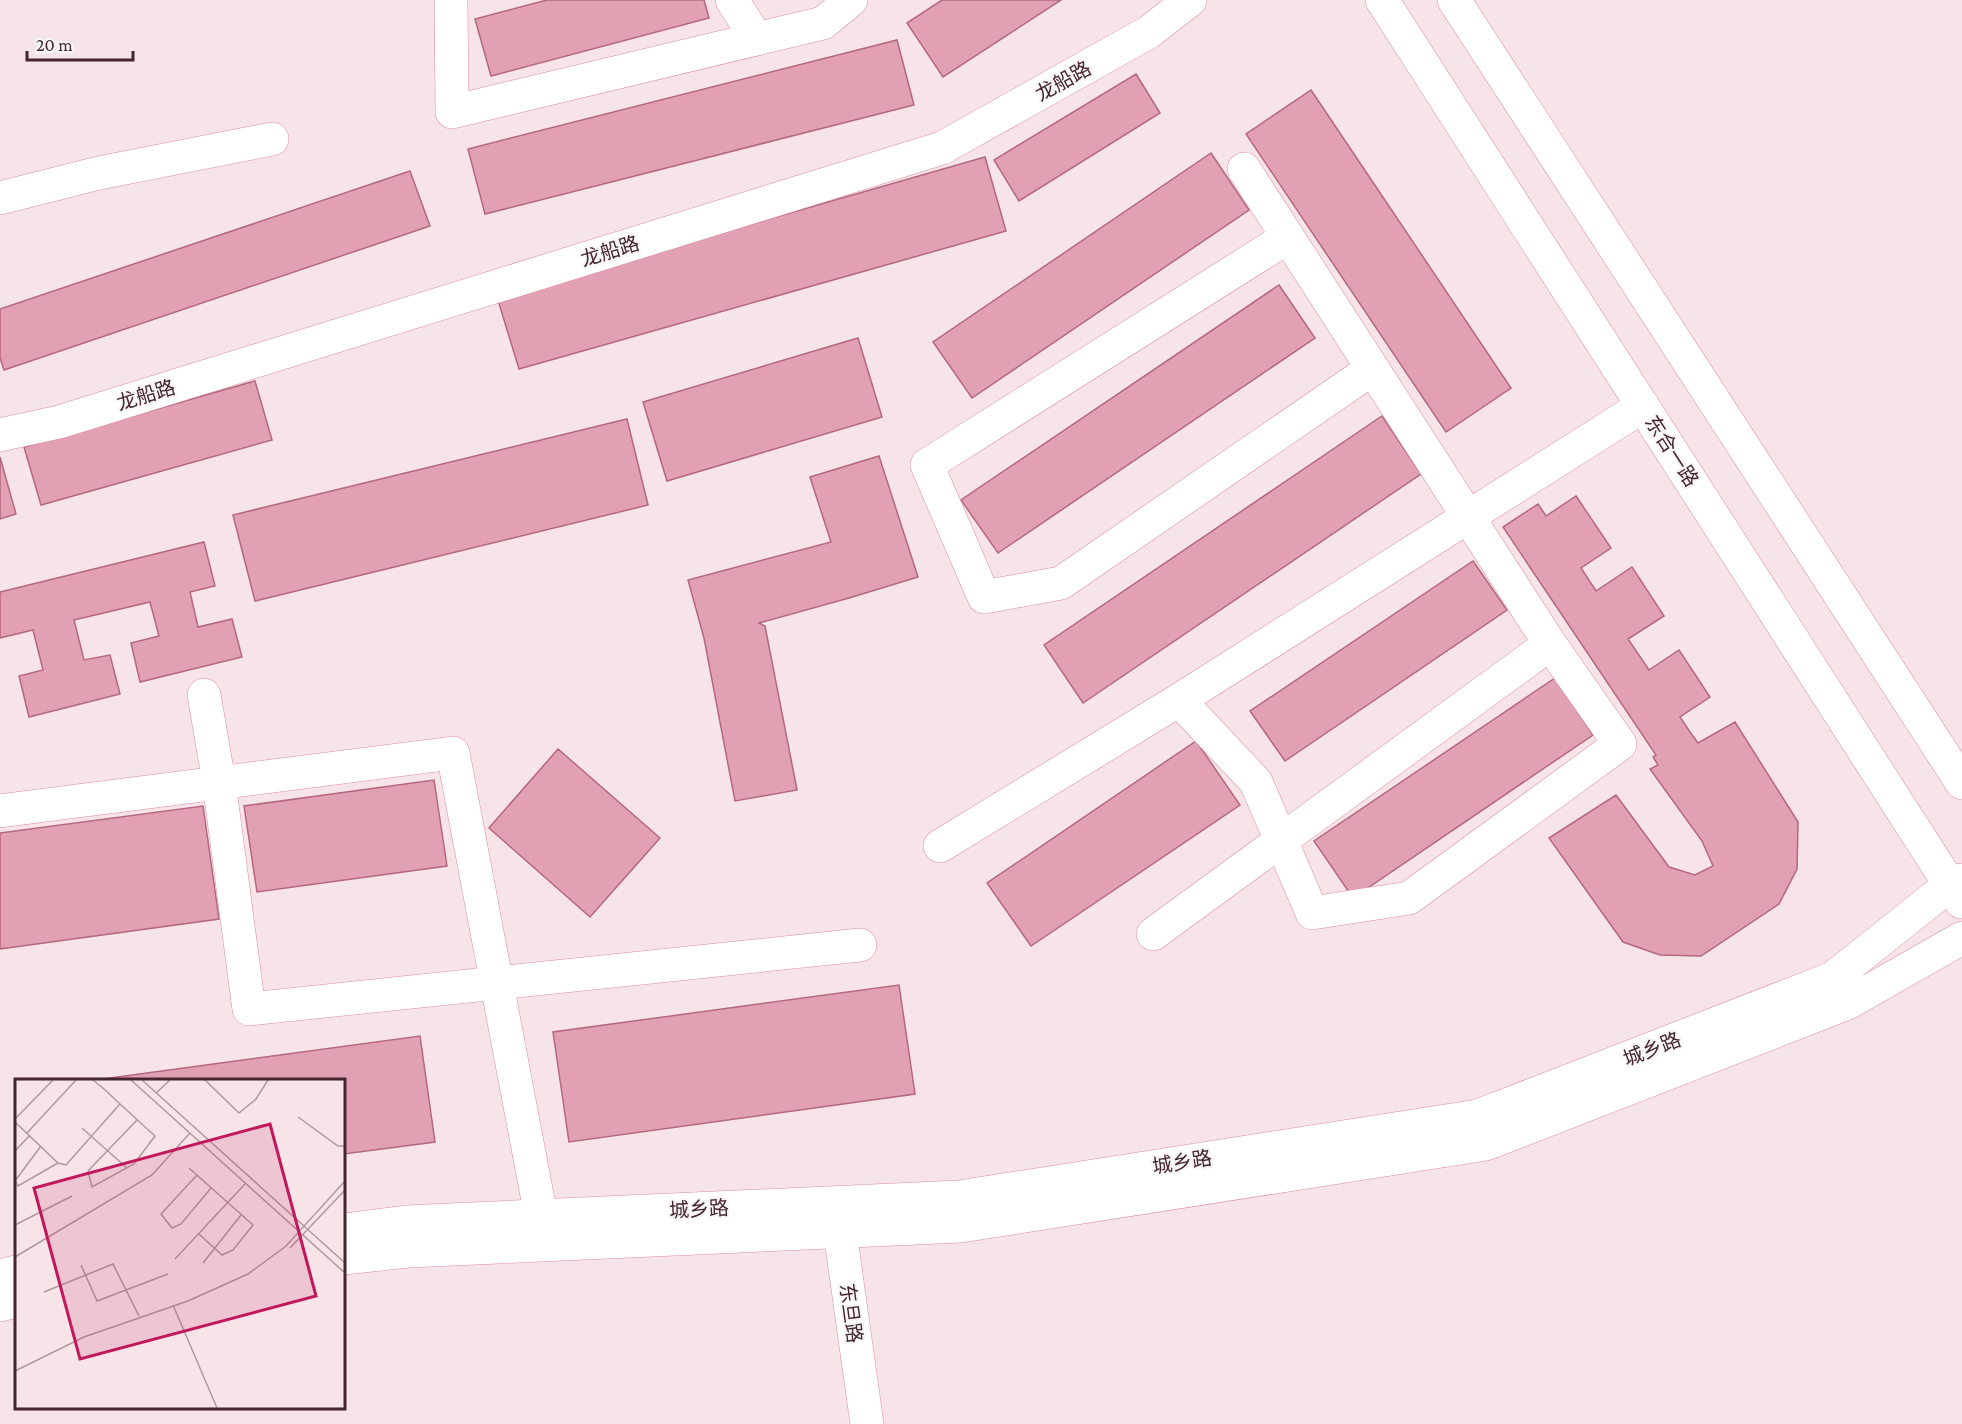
<svg xmlns="http://www.w3.org/2000/svg" width="1962" height="1424" font-family="'Crimson Pro','Noto Sans SC',serif">
<style>
.building{fill:#e2a1b3;stroke:#b5677f;stroke-width:1.5}
.lines{fill:none;stroke-linecap:round;stroke-linejoin:round}
.minor-casing{stroke:#dc8ba3;stroke-width:34}
.major-casing{stroke:#dc8ba3;stroke-width:34}
.minor{stroke:#fff;stroke-width:33}
.major{stroke:#fff;stroke-width:33}
.labels{text-anchor:middle;stroke-width:4.5;stroke-linejoin:round;paint-order:stroke}
.street-label{font-size:20px;fill:#46252f;stroke:#f6f6f6}
.inset-road{fill:none;stroke:#b0989e;stroke-width:1.5}
.view{fill:#c2185b;fill-opacity:0.15;stroke:#c2185b;stroke-width:3}
.inset-edge{fill:none;stroke:#46252f;stroke-width:3}
</style>
<rect width="100%" height="100%" fill="#f6e4e8"/>
<path class="building" d="M547 0H704L709 18 491 76 475 19Z
M942 0H1061L943 77 907 23Z
M897 40 914 105 485 214 468 149Z
M1136 74 1160 113 1019 201 994 160Z
M1311 90 1511 388 1446 432 1246 134Z
M1211 153 1249 210 972 398 933 342Z
M985 157 1006 231 519 369 497 297Z
M410 171 430 226 4 370 0 358V309Z
M1279 285 1315 338 998 553 961 500Z
M858 338 882 417 667 481 643 402Z
M255 381 272 440 41 505 24 447Z
M1382 416 1421 474 1083 703 1044 645Z
M627 419 648 505 255 601 233 515Z
M879 456 918 577 849 598 759 623 765 626 797 790 735 801 704 638 688 580 831 542 810 477Z
M0 457 16 514 0 519Z
M1576 496 1611 548 1581 568 1596 591 1632 567 1664 616 1628 639 1649 670 1679 650 1710 697 1680 717 1690 732 1698 743 1735 722 1798 822 1797 869 1779 904 1701 956 1660 955 1623 942 1549 838 1616 795 1669 867 1695 875 1713 866 1702 841 1650 769 1658 765 1653 757 1656 755 1503 527 1538 504 1546 516Z
M204 542 215 586 190 592 198 627 232 619 242 657 140 682 131 643 159 636 150 602 74 620 84 660 110 655 120 694 29 717 19 676 43 670 33 630 0 638V592Z
M1473 561 1507 610 1285 761 1250 711Z
M1555 678 1593 735 1353 898 1314 841Z
M1196 741 1240 805 1031 946 987 883Z
M558 749 660 838 590 917 489 828Z
M434 780 447 866 257 892 244 806Z
M203 806 219 919 0 949V833Z
M899 985 915 1094 569 1142 553 1032Z
M420 1036 435 1142 344 1154V1080H95Z"/>
<g class="lines">
<g class="minor-casing">
<path id="minor" d="M451 0 452 112 823 23 851 0
M732 0 757 39
M0 198 99 173 272 139
M1288 237 927 465 984 597 1061 583 1372 369
M0 435 59 422 942 148 1149 32 1190 0
M204 695 219 782 249 1009 860 945
M1179 700 1256 782 1312 913 1409 898 1620 744 1550 644 1244 169
M0 811 453 753 541 1216
M940 846 1179 700 1643 406
M1153 934 1550 644
M833 1205 840 1232 867 1424"/>
</g>
<g class="major-casing">
<path id="major" d="M1382 0 1961 902
M1454 0 1962 783
M344 1230 406 1222 959 1197 1478 1116 1833 978 1951 884 1962 880
M344 1258 408 1251 961 1226 1486 1144 1848 1003 1962 938
M0 1276 16 1272
M0 1305 16 1301"/>
</g>
<use href="#minor" class="minor"/>
<use href="#major" class="major"/>
</g>
<g class="labels">
<g class="street-label">
<text transform="translate(1063 81) rotate(-29)" y="7">龙船路</text>
<text transform="translate(610 251) rotate(-17)" y="7">龙船路</text>
<text transform="translate(146 395) rotate(-17)" y="7">龙船路</text>
<text transform="translate(1672 451) rotate(57)" y="7">东合一路</text>
<text transform="translate(1652 1049) rotate(-21)" y="7">城乡路</text>
<text transform="translate(1182 1162) rotate(-9)" y="7">城乡路</text>
<text transform="translate(699 1209) rotate(-3)" y="7">城乡路</text>
<text transform="translate(851 1313) rotate(82)" y="7">东旦路</text>
</g>
</g>
<g transform="translate(15 1079)">
<rect width="330" height="330" fill="#f6e4e8"/>
<path class="inset-road" d="M78 1 89 10 105 25 140 57 119 85 77 108 73 92 122 41M116 1 330 194M127 1 330 184M190 1 224 34 241 20 253 1M141 14 155 1M283 38 323 67H330M0 40 38 1M0 43 43 84 51 86 105 25M67 49 112 89M12 54 61 1M0 72 15 56M174 89 238 146 218 171 207 176 184 155M182 96 146 135 157 149 166 145 196 109M0 102 3 107 43 84M0 102 26 67M0 146 57 117M275 169 330 111M0 178 137 96 175 54M160 180 230 105M188 184 226 136M66 186 82 222 153 195M29 213 98 185 124 237M158 226 202 329M0 292 69 258 173 222 233 195 271 167 330 102"/>
<path class="view" d="M255 45 301 217 65 280 19 109Z"/>
<rect width="330" height="330" class="inset-edge"/>
</g>
<path d="M27 51v9h106v-9" fill="none" stroke="#46252f" stroke-width="3"/>
<text x="36" y="51" font-size="18" fill="#46252f" stroke="#f6f6f6" stroke-width="4.5" paint-order="stroke">20 m</text>
</svg>
